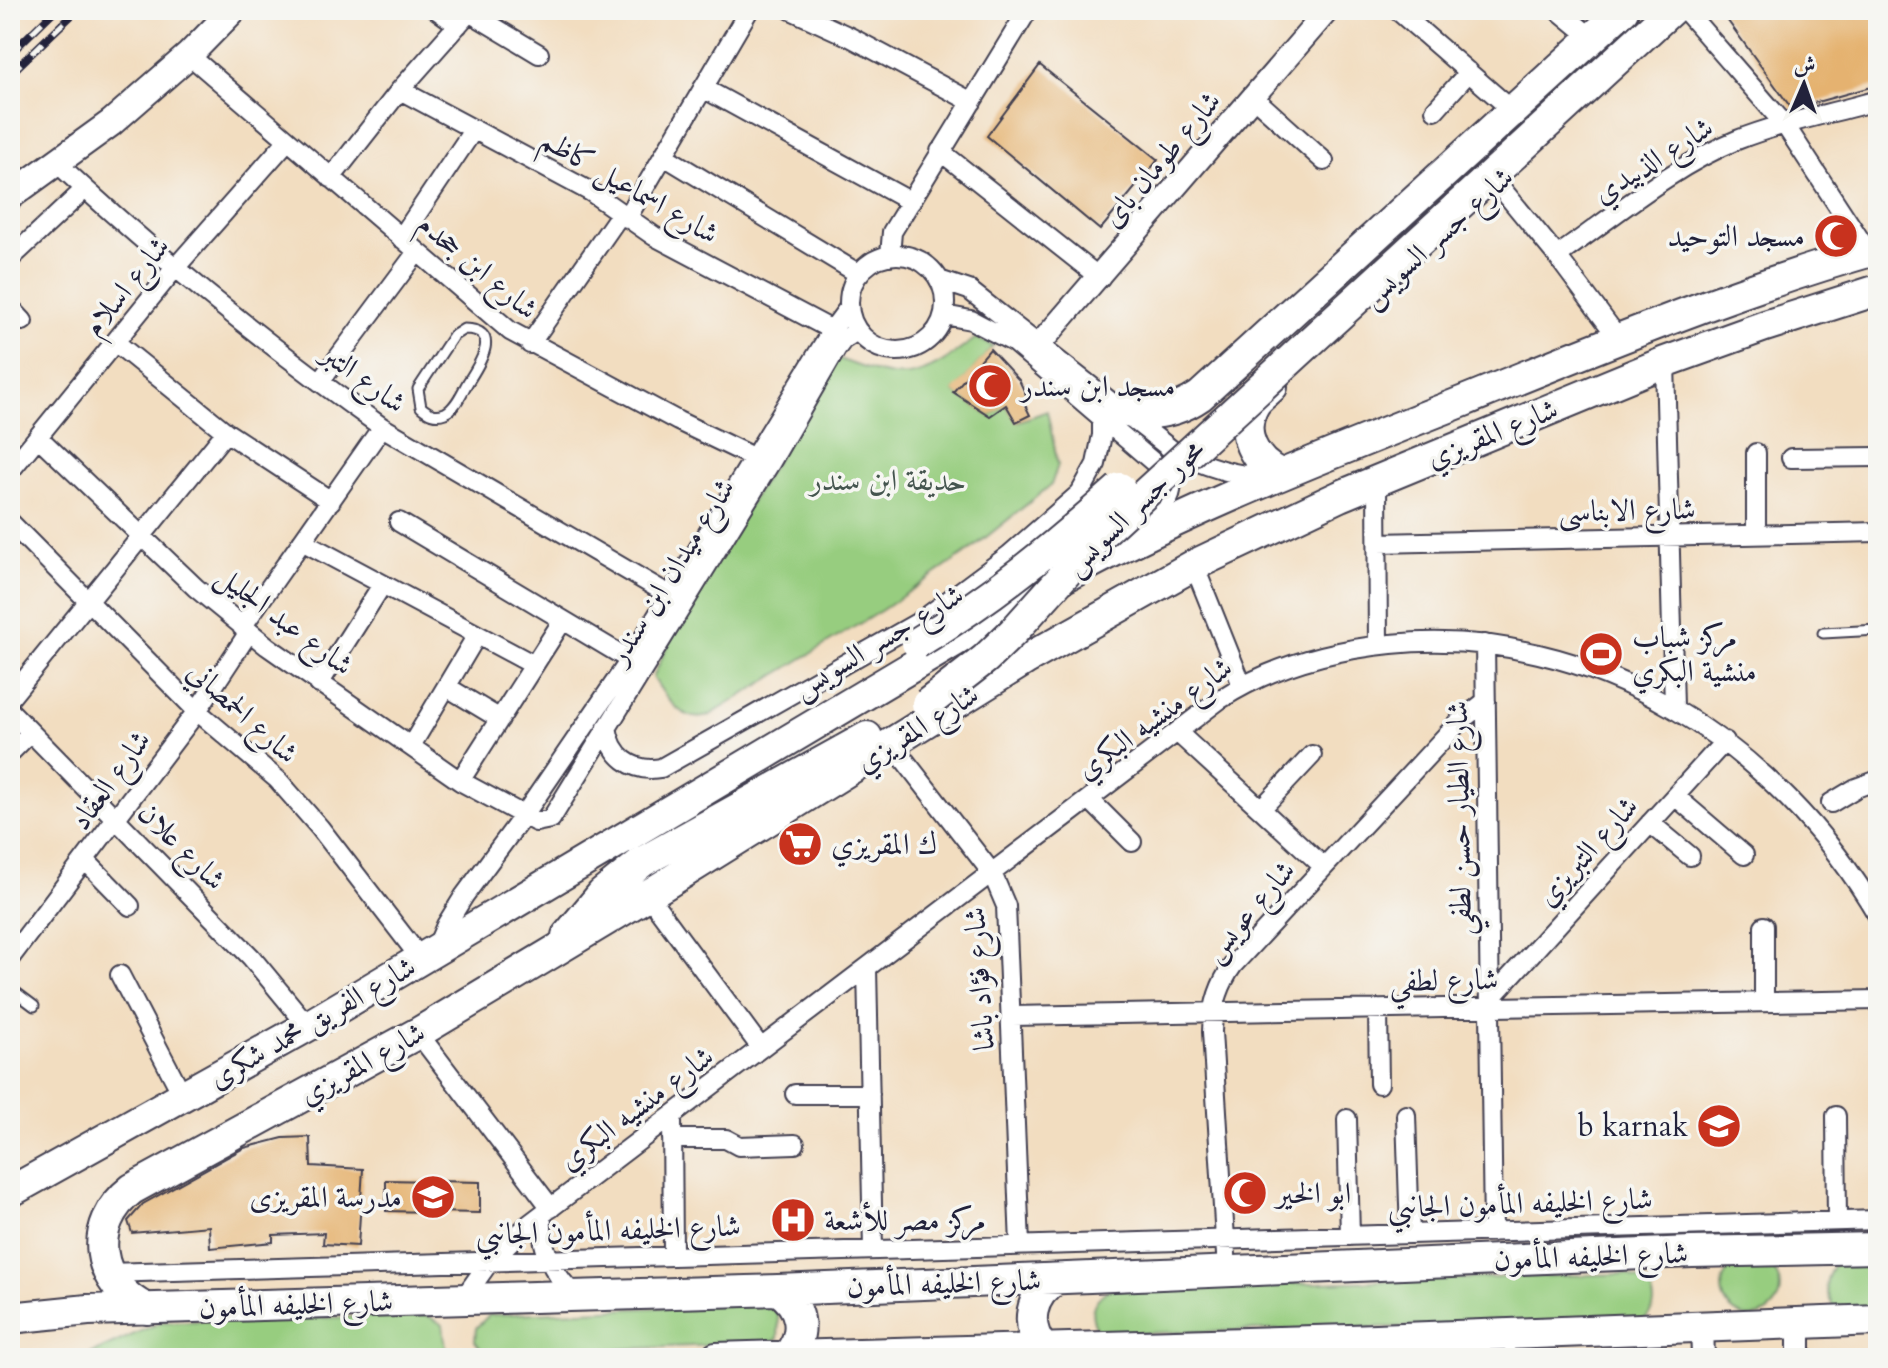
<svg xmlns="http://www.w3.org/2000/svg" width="1888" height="1368" font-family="Cardo,Amiri,serif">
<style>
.green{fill:#97cd7f;stroke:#5c785d;stroke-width:2}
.building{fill:#e5b270}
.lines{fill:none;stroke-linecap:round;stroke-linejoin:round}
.service-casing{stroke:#413e4f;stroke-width:13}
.minor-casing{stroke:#413e4f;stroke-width:22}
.tertiary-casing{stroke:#413e4f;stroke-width:26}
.secondary-casing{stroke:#413e4f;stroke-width:30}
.primary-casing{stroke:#413e4f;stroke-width:34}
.service{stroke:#fff;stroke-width:9}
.minor{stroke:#fff;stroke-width:18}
.tertiary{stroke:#fff;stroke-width:22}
.secondary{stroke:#fff;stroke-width:26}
.primary{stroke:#fff;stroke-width:30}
.rail-casing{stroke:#22223b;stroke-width:8}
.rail{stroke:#f6f6f2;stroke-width:5;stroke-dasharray:15;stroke-linecap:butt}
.primary-bridge-casing{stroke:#413e4f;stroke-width:34;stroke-linecap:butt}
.primary-bridge{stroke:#fff;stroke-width:30}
.labels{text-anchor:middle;stroke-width:7;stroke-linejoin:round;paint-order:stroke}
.street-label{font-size:30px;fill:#22223b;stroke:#f6f6f2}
.poi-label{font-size:30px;fill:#22223b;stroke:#f6f6f2;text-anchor:start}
.park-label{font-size:30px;fill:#45554f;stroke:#f6f6f2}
</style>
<rect width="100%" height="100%" fill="#f6f6f2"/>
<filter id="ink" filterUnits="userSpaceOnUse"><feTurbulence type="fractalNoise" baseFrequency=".0125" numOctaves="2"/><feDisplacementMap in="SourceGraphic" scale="16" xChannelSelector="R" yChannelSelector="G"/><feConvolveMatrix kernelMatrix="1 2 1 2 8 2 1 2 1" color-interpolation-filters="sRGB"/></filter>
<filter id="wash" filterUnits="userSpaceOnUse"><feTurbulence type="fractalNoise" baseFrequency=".006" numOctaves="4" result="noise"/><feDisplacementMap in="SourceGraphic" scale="32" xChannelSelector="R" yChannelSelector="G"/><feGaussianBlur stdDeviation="1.8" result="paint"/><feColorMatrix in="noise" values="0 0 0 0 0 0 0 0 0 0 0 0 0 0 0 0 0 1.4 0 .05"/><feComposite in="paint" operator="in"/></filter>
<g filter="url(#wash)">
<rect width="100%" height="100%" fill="#f2ddc0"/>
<path class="green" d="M976 338 993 346 954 392 990 416 1006 405 1017 422 1047 411 1058 465 1051 485 969 551 882 610 710 715C685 727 664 696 653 677L676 627 837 358C905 385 918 382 976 338Z
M1878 1257V1319L1836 1312C1823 1289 1823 1282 1837 1259Z
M1722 1288a29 29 0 1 1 58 0a29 29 0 1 1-58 0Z
M1626 1274 1649 1284C1656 1301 1657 1308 1643 1321L1101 1334C1087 1316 1090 1302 1109 1289Z
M766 1303C783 1313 778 1323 778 1339L767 1343 494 1354 483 1352 475 1341 476 1328 489 1315Z
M427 1315 443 1325 446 1349 435 1358H97L88 1355 161 1322Z"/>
<g id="blocks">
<path class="building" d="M1720 10H1878V85L1792 109Z
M1040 65 1158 160 1100 230 987 136Z
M990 349 1019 380 1027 397 1022 399 1030 415 1016 422 1006 405 990 416 953 392Z
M310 1137 311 1166 363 1169 358 1246 323 1244 324 1233 273 1235V1242L210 1248 209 1226 132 1233 128 1221 143 1204 244 1148 283 1138Z
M386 1180 480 1182V1213L386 1211Z"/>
</g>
</g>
<g filter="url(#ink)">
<use href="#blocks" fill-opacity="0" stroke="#413e4f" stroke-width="2"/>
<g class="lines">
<g class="service-casing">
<path id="service" d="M464 329C504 329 478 366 468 382 462 392 456 408 445 413 435 417 428 413 421 407L418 389 453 336Z
M1823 633 1878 630
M10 988 34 1006
M1509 1337 1510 1358"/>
</g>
<g class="minor-casing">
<path id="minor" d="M437 10 458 25
M791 10 850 37 972 102
M1397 10 1512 110
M1558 10 1592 38
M1685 10 1785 125 1868 252
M469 12 539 54
M189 55 510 331 678 421 763 462
M703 88 911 202
M400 90 591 192 654 236 832 330
M1253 97 1324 161
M1435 110 1469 72
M940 151 1100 278
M664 156 859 274
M56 162C159 258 268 346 382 427L671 596
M331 178 400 90 471 10
M1497 183 1557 256 1619 339
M627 218 749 10
M401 238 474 129
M849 303a48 48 0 1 1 96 0a48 48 0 1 1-96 0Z
M890 256 892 232 1028 10
M1557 256C1614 216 1673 166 1737 140 1782 122 1831 114 1878 100
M10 259 85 189
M939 280 969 290 1172 450C1203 466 1233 476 1267 477
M10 307 23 321
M944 315 971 320 1013 342 1166 473C1184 498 1151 516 1134 531
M115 342 226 432 331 501
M530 344 621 213
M1665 362 1674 707
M320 382 417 252
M38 437 196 588 267 646 460 781 536 822 551 819 771 462 837 348 843 340 857 331
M1756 453V534
M1791 458 1878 457
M10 471 175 268 288 140
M1377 480 1378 645
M10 522 197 711 278 780 320 828 421 959
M399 522 630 660
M302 541 534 665
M1378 543 1878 532
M1194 565 1242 685
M242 627 382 427
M1485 644 1493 1232
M319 684 382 585
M447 687 500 719
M10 698 226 432
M10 711 251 957 308 1026
M607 727C611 756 632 773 661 768L922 620 1009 555 1080 493 1096 464 1102 435V419
M1177 732 1324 867
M892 744 992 873 1006 906 1020 1245
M411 746 477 635
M10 753 30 733
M460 781 563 620
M1675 796 1744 855
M1089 799 1132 842
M1831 803 1856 788 1878 780
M1261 809 1312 755
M1650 823 1690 856
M85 860 130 906
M648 895 761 1048
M437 946 446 925 464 896 524 815 630 660 832 330 849 307
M10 958 197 711 249 632
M867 968 873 1250
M120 975 183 1096
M1490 999 1725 741
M1764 1002V926
M1378 1009 1379 1084
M1012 1016 1878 1000
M418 1033 551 1208
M795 1094H870
M1406 1115 1410 1234
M672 1116 673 1256
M1836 1116 1837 1221
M1347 1119 1350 1236
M672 1139H726L739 1146 795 1144
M542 1215C540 1247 552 1274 576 1296
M1227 1271 1212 1032C1212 1007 1218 986 1233 965L1458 723 1486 701
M108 1273 1878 1220
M463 1299 490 1261 528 1225 1219 700C1270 667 1331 650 1391 644 1594 624 1778 745 1878 916"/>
</g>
<g class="tertiary-casing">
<path id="tertiary" d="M1039 345 1328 10
M1799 1322V1358
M1702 1325 1703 1358"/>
</g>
<g class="secondary-casing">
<path id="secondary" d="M10 196 111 123 189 55 233 10"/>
</g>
<g class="primary-casing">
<path id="primary" d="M1272 387C1266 393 1258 398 1254 405 1238 433 1254 462 1280 474
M1118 409C1148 417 1174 414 1200 396L1623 10
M567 936 602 894 642 862 867 737
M10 1192 308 1026 1034 594C1170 516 1318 459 1464 401 1600 346 1737 289 1878 249
M778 1290C802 1306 807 1333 788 1355
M147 1309C95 1284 86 1225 132 1189L418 1033 648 895 1025 660 1194 565 1340 496 1665 362 1765 326 1878 290
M10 1318 88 1310 778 1290 1692 1252 1878 1248
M1043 1349C1024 1324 1030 1296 1056 1279
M716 1358 1349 1340 1878 1320"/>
</g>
<use href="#service" class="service"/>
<use href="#minor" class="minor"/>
<use href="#tertiary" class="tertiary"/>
<use href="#secondary" class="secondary"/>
<use href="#primary" class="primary"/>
<g class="rail-casing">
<path id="rail" d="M10 54 55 10
M10 74 77 10"/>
</g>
<use href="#rail" class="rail"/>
<g class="primary-bridge-casing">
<path id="primary-bridge" d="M917 643C994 597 1054 547 1120 488
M927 704 985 659 1013 632 1101 534 1671 10"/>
</g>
<use href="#primary-bridge" class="primary-bridge"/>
</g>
</g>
<defs>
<g id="mosque-disc" transform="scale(2.3)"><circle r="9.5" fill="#c8321e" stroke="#f6f6f2"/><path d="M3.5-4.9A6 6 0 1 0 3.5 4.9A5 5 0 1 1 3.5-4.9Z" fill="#fff"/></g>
<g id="stadium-disc" transform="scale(2.3)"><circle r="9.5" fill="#c8321e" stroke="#f6f6f2"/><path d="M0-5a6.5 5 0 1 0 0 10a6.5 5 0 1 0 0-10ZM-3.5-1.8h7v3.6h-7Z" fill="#fff"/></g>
<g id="supermarket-disc" transform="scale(2.3)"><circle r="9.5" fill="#c8321e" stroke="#f6f6f2"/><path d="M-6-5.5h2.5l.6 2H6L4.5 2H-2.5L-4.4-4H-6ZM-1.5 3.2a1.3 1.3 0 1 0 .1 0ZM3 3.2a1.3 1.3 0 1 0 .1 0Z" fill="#fff"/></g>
<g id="school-disc" transform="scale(2.3)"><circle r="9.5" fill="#c8321e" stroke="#f6f6f2"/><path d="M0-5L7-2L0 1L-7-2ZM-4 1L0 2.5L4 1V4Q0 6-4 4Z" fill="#fff"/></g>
<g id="hospital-disc" transform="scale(2.3)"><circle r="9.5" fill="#c8321e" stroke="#f6f6f2"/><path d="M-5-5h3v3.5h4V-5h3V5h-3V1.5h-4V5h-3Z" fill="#fff"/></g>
</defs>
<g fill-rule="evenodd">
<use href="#mosque-disc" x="1836" y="236"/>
<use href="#mosque-disc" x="990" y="386"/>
<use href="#stadium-disc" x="1601" y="654"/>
<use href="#supermarket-disc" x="800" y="844"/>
<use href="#school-disc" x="1719" y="1126"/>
<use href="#mosque-disc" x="1245" y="1193"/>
<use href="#school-disc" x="433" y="1197"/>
<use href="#hospital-disc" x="793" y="1220"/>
</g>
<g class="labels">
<g class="street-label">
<text transform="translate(1161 159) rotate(-50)" y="10">شارع طومان باى</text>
<text transform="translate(1653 160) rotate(-32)" y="10">شارع الذبيدي</text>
<text transform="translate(630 186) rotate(30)" y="10">شارع اسماعيل كاظم</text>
<text transform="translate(1437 237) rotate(-42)" y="10">شارع جسر السويس</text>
<text transform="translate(478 266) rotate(40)" y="10">شارع ابن جحدم</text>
<text transform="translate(126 286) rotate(-51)" y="10">شارع اسلام</text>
<text transform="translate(364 378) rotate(36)" y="10">شارع التبر</text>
<text transform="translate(1492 433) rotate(-22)" y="10">شارع المقريزي</text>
<text transform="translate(1134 507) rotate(-44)" y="10">محور جسر السويس</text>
<text transform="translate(1627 510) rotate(-1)" y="10">شارع الابناسى</text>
<text transform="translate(671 571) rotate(-58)" y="10">شارع ميدان ابن سندر</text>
<text transform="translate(285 620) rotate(37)" y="10">شارع عبد الجليل</text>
<text transform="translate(878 641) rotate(-31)" y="10">شارع جسر السويس</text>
<text transform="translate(243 712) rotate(42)" y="10">شارع الحمصاني</text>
<text transform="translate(1154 718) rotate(-36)" y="10">شارع منشيه البكري</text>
<text transform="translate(917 728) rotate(-32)" y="10">شارع المقريزي</text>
<text transform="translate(110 780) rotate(-54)" y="10">شارع العقاد</text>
<text transform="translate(1459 818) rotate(-91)" y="10">شارع الطيار حسن لطفي</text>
<text transform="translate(182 846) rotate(45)" y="10">شارع علان</text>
<text transform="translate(1587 851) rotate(-48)" y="10">شارع التبريزي</text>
<text transform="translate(1249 911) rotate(-49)" y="10">شارع عويس</text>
<text transform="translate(979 979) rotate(-94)" y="10">شارع فؤاد باشا</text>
<text transform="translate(1444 980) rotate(-1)" y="10">شارع لطفي</text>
<text transform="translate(312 1022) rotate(-30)" y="10">شارع الفريق محمد شكرى</text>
<text transform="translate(362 1063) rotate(-29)" y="10">شارع المقريزي</text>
<text transform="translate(636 1108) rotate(-37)" y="10">شارع منشيه البكري</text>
<text transform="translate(1520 1203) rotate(-2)" y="10">شارع الخليفه المأمون الجانبي</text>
<text transform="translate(608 1230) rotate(-2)" y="10">شارع الخليفه المأمون الجانبي</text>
<text transform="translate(1591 1256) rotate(-2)" y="10">شارع الخليفه المأمون</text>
<text transform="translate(944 1283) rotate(-2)" y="10">شارع الخليفه المأمون</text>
<text transform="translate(296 1304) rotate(-2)" y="10">شارع الخليفه المأمون</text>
</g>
<g class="poi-label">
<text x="1805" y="246" text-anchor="end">مسجد التوحيد</text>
<text x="1021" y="396">مسجد ابن سندر</text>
<text x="1632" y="647">مركز شباب<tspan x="1632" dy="34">منشية البكري</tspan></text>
<text x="831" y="854">ك المقريزي</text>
<text x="1688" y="1136" text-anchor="end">b karnak</text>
<text x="1276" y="1203">ابو الخير</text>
<text x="402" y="1207" text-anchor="end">مدرسة المقريزى</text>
<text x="824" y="1230">مركز مصر للأشعة</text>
</g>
<g class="park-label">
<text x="888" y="490">حديقة ابن سندر</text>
</g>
</g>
<rect width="1888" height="1368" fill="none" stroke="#f6f6f2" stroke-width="40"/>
<g transform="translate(1804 84) rotate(2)" stroke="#f6f6f2" stroke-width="6" paint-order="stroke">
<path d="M0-6L14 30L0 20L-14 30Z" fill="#22223b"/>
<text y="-12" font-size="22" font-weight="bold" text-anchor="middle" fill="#22223b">ش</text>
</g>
</svg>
